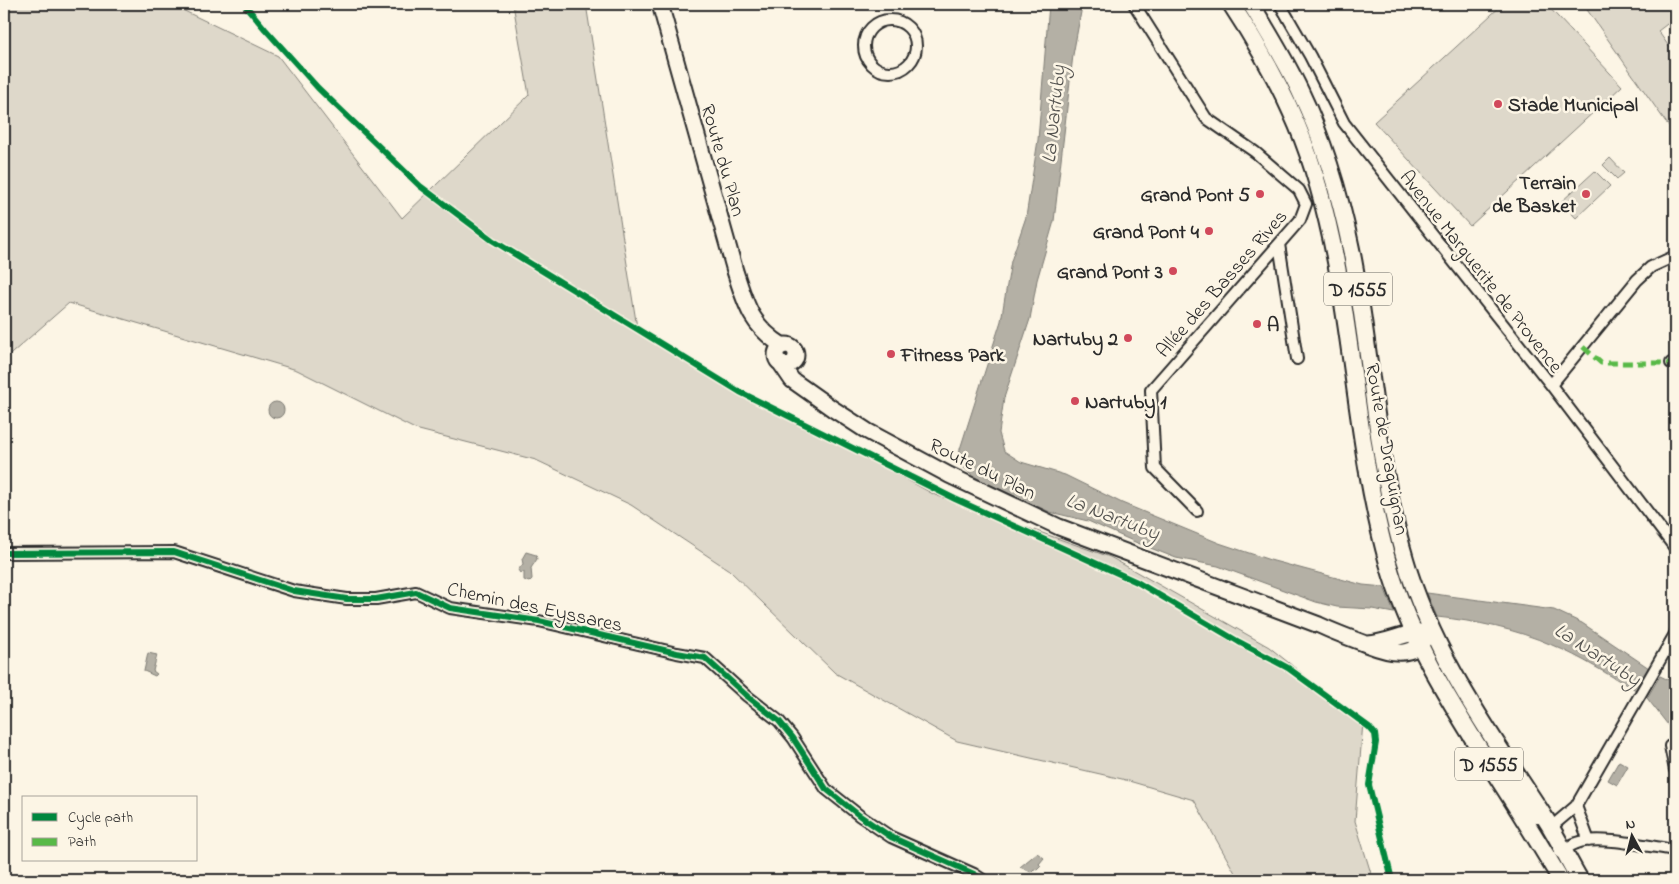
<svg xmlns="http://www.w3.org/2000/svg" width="1679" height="884" font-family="'Indie Flower',sans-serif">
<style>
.green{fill:#ded8ca;stroke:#84827a}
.water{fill:#b4b0a5;stroke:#7d7b74}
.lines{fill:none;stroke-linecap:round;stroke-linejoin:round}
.street-casing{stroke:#2b2b2b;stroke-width:14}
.secondary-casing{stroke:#2b2b2b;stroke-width:19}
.primary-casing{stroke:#2b2b2b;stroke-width:20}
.street{stroke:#fcf5e5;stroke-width:10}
.secondary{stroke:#fcf5e5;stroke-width:15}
.primary{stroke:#fcf5e5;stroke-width:16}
.quiet{stroke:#58b947;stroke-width:5;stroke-dasharray:10 5;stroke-linecap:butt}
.cycleway-casing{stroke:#fcf5e5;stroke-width:9}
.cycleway{stroke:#00873e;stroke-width:6}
.poi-dot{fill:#d1495b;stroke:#fcf5e5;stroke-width:2}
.labels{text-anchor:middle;stroke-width:5;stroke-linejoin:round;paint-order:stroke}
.shield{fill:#fcf5e5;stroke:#6a6863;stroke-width:1}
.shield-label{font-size:19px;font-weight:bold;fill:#2b2b2b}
.poi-label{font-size:20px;font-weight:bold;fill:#2b2b2b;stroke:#fcf5e5;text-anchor:end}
.street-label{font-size:20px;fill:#2b2b2b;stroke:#fcf5e5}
.water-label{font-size:21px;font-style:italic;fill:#545350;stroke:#fcf5e5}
</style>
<rect width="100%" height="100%" fill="#fcf5e5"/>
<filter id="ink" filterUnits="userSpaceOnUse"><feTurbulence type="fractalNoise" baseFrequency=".02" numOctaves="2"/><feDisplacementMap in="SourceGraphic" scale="10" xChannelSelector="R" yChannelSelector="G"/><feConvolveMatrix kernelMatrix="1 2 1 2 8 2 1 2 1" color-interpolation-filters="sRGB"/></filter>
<g filter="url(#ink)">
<path class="green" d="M4 4H170L278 56 402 218 529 95 513 4H586L638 334 935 495 1110 557 1269 647 1363 722 1355 821 1373 880H1239L1194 800 1122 779 957 741 835 673 729 570 631 505 536 460 415 429 297 370 69 303 4 360Z
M1503 4H1546L1622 86 1470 226 1374 122Z
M1583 4H1675V18L1658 31 1675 55V135Z
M1610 158 1624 173 1617 179 1603 165Z
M1595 171 1610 186 1576 218 1561 202Z"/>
<path class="water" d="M1049 4H1079L1081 12 1073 55 1054 221 1037 280 1030 319 1004 398 999 433 1004 451 1021 462 1065 475 1122 503 1219 543 1270 560 1363 585 1384 587 1394 613 1372 609 1337 607 1316 602 1218 566 1176 558 1135 542 1088 521 1050 512 982 481 971 474 961 465 959 460 960 449 1001 321 1011 261 1026 217 1038 140Z
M268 410a8 8 0 1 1 16 0a8 8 0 1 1-16 0Z
M526 552 536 555 537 559 531 568 532 579 529 582 524 580V572L520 573 518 570 523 564 522 559Z
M1427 593 1554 610 1582 623 1649 668 1636 690C1608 675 1581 657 1552 645 1516 629 1475 621 1437 617Z
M148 653 157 655 153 671 157 674 155 676 144 671Z
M1660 676 1675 683V734L1647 698Z
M1619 761 1628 766 1617 785 1608 780Z
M1037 853 1044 858 1039 864 1041 866 1037 870 1034 869 1031 872 1020 867Z"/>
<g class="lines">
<g class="street-casing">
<path id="street" d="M1134 4 1206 118 1255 152 1299 190 1306 204 1300 220 1151 390 1155 468 1197 511
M1280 4 1310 56 1344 123 1551 385 1675 548
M864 46a26 26 0 1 1 52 0a26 26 0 1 1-52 0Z
M1279 244 1297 359
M1671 363H1675
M1551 385 1637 280 1651 267 1675 256
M4 553 174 552 294 591 347 599H376L416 592 450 608 539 621 677 653 705 658 747 696 779 721 793 738 826 789 860 816 891 837 974 874 983 880
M1670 746 1675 770
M1509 783 1532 814 1536 818H1547
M1576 806 1589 841
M1553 830 1556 823 1576 806 1675 634
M1560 853C1565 849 1571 845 1577 843 1599 835 1651 847 1675 850"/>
</g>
<g class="secondary-casing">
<path id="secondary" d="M660 4 735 271C746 305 751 326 783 346
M776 355a10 10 0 1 1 20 0a10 10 0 1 1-20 0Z
M779 361 792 380 833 409 867 431 949 475 1059 527 1319 625C1334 632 1350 638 1366 644 1387 652 1414 661 1427 635
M1368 644C1386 643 1402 634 1420 632L1424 636"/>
</g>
<g class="primary-casing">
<path id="primary" d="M1231 4C1256 42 1279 82 1297 125 1316 170 1328 219 1337 267 1355 366 1361 467 1388 563 1410 641 1453 707 1496 775 1518 809 1540 845 1561 880
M1251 4C1268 32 1286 61 1300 91 1324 141 1340 195 1351 249 1372 352 1375 458 1405 559 1432 654 1492 736 1545 818 1558 838 1568 860 1580 880"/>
</g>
<use href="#street" class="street"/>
<use href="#secondary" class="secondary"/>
<use href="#primary" class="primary"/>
<path class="quiet" d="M1583 347 1601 363H1671"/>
<g class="cycleway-casing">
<path id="cycleway" d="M244 4 265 29 318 88 420 186 492 240 740 392 955 499 1137 582 1239 642 1288 668 1369 727 1375 734 1376 742 1369 785 1392 880
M4 553 174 552 294 591 347 599H376L416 592 450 608 539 621 677 653 705 658 747 696 779 721 793 738 826 789 860 816 891 837 974 874 983 880"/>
</g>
<use href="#cycleway" class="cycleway"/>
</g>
</g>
<g class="poi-dot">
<circle cx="1498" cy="104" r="5"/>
<circle cx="1260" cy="194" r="5"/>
<circle cx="1586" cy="194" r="5"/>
<circle cx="1209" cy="231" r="5"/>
<circle cx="1173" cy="271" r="5"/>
<circle cx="1257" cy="324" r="5"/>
<circle cx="1128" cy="338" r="5"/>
<circle cx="891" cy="354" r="5"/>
<circle cx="1075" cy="401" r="5"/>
</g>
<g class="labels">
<g class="shield">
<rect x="1324" y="272.5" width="68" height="33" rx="4"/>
<rect x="1455" y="747.5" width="68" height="33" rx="4"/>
</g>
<g class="shield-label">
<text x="1358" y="296">D 1555</text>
<text x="1489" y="771">D 1555</text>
</g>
<g class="poi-label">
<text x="1508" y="111" text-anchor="start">Stade Municipal</text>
<text x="1576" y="189">Terrain<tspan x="1576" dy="23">de Basket</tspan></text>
<text x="1250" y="201">Grand Pont 5</text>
<text x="1199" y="238">Grand Pont 4</text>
<text x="1163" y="278">Grand Pont 3</text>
<text x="1267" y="331" text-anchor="start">A</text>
<text x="1118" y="345">Nartuby 2</text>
<text x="901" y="361" text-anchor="start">Fitness Park</text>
<text x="1085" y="408" text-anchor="start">Nartuby 1</text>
</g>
<g class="street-label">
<text transform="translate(724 160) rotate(74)" y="7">Route du Plan</text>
<text transform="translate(1482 271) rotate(52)" y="7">Avenue Marguerite de Provence</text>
<text transform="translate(1221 283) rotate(-49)" y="7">Allée des Basses Rives</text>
<text transform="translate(1388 449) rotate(80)" y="7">Route de Draguignan</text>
<text transform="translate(983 468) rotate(26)" y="7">Route du Plan</text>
<text transform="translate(535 606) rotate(12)" y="7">Chemin des Eyssares</text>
</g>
<g class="water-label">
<text transform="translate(1053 114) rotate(-84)" y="7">La Nartuby</text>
<text transform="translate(1113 516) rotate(21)" y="7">La Nartuby</text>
<text transform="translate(1598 654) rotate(33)" y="7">La Nartuby</text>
</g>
</g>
<rect width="1679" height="884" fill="none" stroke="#fcf5e5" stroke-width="20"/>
<rect x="10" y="10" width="1659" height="864" fill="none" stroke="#2b2b2b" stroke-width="2" filter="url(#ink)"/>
<rect x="22" y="796" width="175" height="65" fill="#fcf5e5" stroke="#a8a49b"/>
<rect x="32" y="813" width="25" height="8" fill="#00873e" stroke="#a8a49b"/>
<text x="68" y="822" font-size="15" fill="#2b2b2b">Cycle path</text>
<rect x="32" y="838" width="25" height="8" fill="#58b947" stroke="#a8a49b"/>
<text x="68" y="846" font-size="15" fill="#2b2b2b">Path</text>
<g transform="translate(1632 836) rotate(353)" stroke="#fcf5e5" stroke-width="4" paint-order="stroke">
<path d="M0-4L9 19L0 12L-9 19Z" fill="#2b2b2b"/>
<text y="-8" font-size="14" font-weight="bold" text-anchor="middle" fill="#2b2b2b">N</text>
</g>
</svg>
